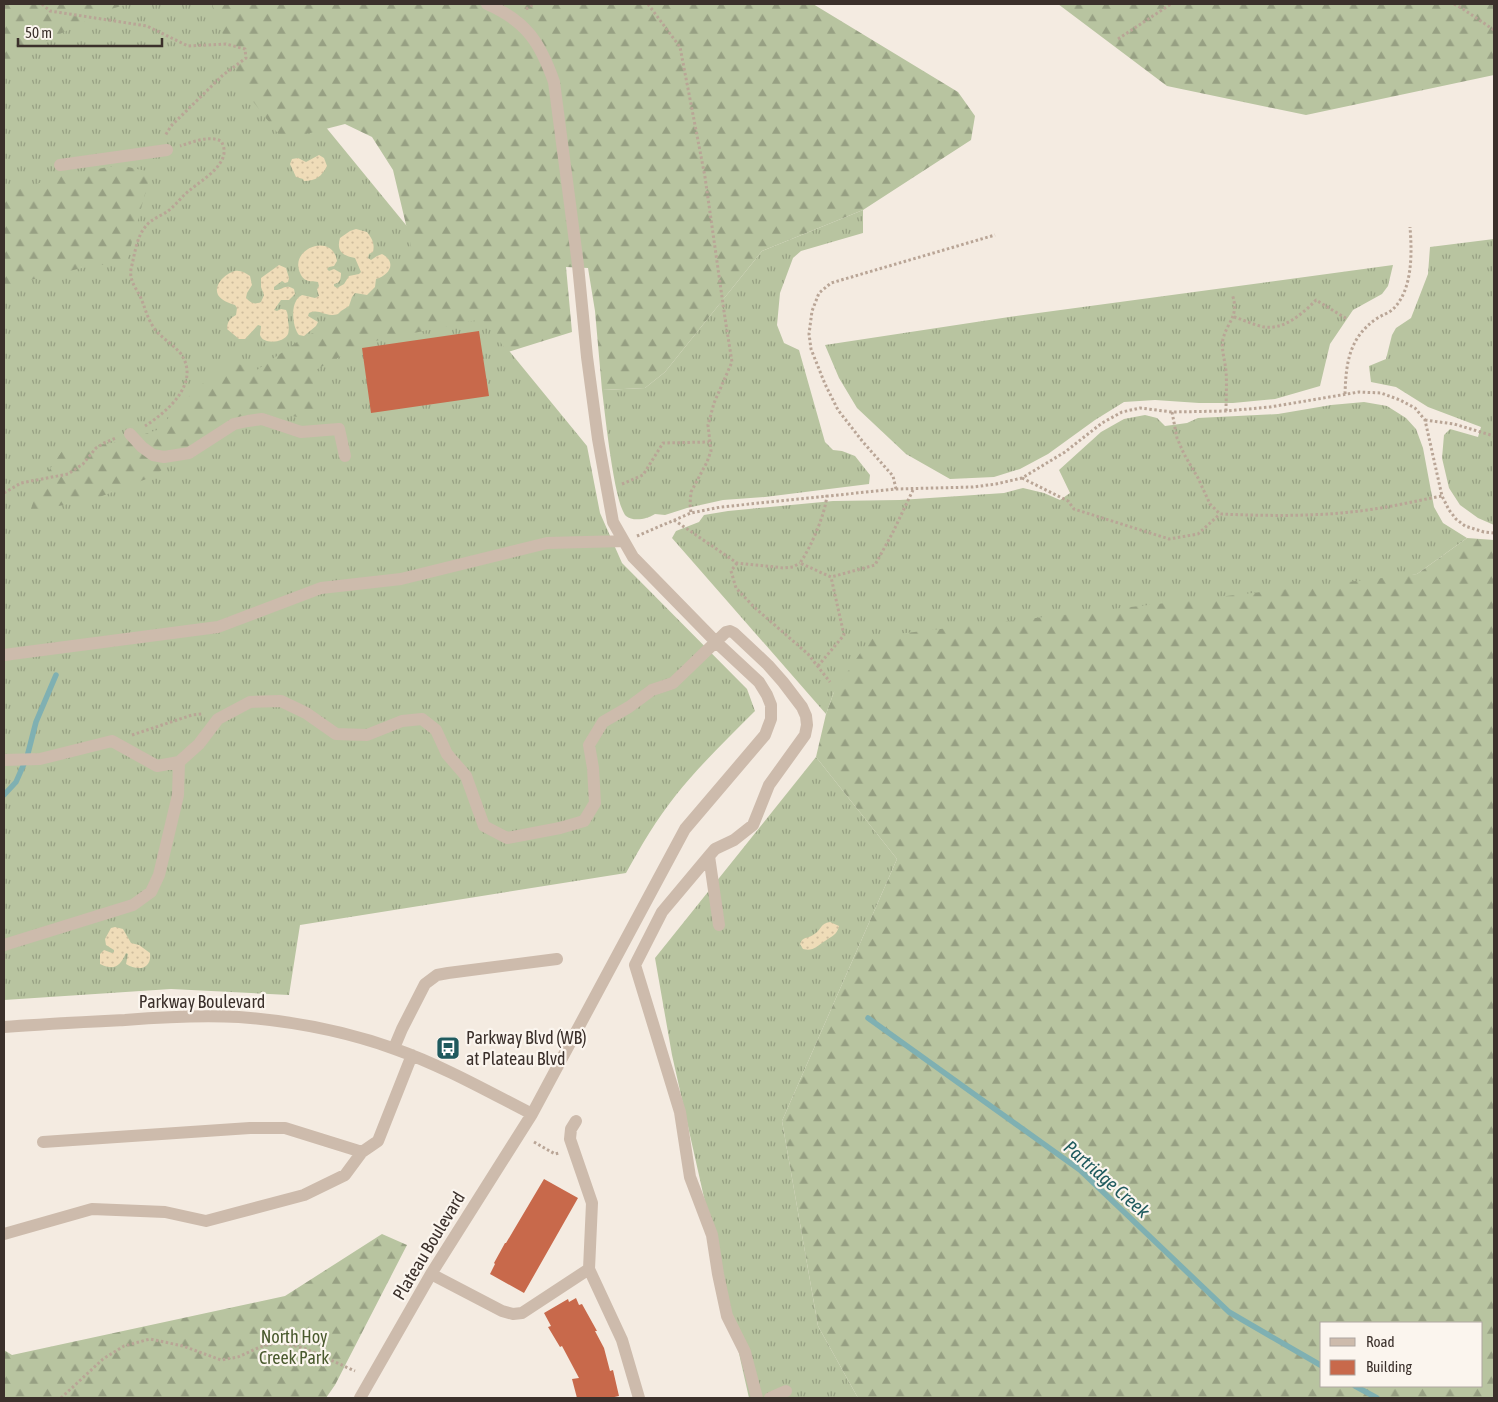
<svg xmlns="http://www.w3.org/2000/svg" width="1498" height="1402" font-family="'Asap Condensed',sans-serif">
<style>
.grass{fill:url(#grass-tufts)}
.forest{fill:url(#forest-firs);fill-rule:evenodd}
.sand{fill:url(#sand-dots)}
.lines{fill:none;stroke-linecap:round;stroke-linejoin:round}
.stream{stroke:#7fb0b2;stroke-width:5.5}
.building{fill:#c8694b}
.path{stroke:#b9a596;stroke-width:3;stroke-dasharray:2.5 2.5;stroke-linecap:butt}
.minor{stroke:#cdbbac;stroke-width:12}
.labels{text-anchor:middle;stroke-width:4.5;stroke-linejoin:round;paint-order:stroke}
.street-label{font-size:18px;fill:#3b302b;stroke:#fbf5ee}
.poi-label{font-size:18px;fill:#3b302b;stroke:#fbf5ee;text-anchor:start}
.park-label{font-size:18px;fill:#4a5a2e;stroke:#fbf5ee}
.water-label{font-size:19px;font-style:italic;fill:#1f5a5e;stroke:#fbf5ee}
</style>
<defs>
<pattern id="grass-tufts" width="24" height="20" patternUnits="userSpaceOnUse" patternTransform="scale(1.25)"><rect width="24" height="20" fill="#b8c4a0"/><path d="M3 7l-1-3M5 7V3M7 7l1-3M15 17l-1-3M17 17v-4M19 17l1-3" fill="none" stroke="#97a083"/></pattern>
<pattern id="forest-firs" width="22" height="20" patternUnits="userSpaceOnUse" patternTransform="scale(1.25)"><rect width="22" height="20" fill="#b8c4a0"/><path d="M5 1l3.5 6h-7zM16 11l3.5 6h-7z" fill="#97a083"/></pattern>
<pattern id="sand-dots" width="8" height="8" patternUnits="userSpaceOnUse" patternTransform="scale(1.25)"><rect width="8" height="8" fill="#efdcb8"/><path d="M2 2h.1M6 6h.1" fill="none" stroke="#cebd9e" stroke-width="1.8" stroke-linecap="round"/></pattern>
</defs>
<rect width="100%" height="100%" fill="#f4ebe1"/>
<path class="grass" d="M4 4H225L587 446 600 513 622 563 747 689 755 711C728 738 700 765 676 795 656 820 641 846 626 873L300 925 289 995 171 989 4 1000Z
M863 210V233L801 251 793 258 780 293 777 325 784 343 799 350 825 442 833 450 842 451 855 456 870 475 869 484 765 497 723 500 687 508 665 515 655 514C648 519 633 522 626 516 614 504 605 412 602 390L645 388 665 372 762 251Z
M1494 239V525L1478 518 1460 505 1449 488 1442 458 1444 435 1450 429 1478 437 1481 427 1428 407 1396 387 1371 382 1369 366 1386 359 1392 335 1396 328 1411 318 1418 300 1428 274 1430 247Z
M1393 265 1388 286 1382 294 1353 310 1330 344 1320 386 1275 399 1233 403H1199L1155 400 1124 402 1095 420 1048 454 1020 469 994 477 950 479 906 454 857 408 839 378 825 345 1009 317Z
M1364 402 1387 406 1406 418 1416 429 1423 448 1434 507 1443 523 1467 538 1417 574 834 692 826 714 672 538 676 531 699 522 704 515 728 511 833 501 900 500 1004 493 1023 488 1044 493 1060 500 1070 493 1059 470 1101 432 1124 419 1145 415 1157 418 1165 426 1187 423 1198 418 1278 414 1331 405Z
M816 757 897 859 782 1121 818 1326 858 1398H749L672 1055 655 958Z"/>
<path class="forest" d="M4 4H128L108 10 4 62Z
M212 4H813L958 92 975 116 971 140 863 210 762 251 665 372 645 388 602 390 595 311 588 268 566 267 572 332 508 352 482 319 365 343 312 372 317 420 273 413 244 415 225 422 212 433 196 444 154 476 97 498 30 512 38 487 62 451 123 441 157 430 196 389 232 360 254 372 300 340 356 309 412 250 393 170 372 137 345 124 283 140 241 86Z
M1058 4H1494V75L1306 115 1167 86Z
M119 165 151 172 126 264 95 265 22 282 4 288V194L65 175Z
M1467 538 1494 540V1398H858L818 1326 782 1121 897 859 816 757 826 714 834 692 871 637 1417 574ZM1482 1323V1386H1322V1323Z
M382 1234 407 1245 335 1385 326 1398H4V1350L12 1355 285 1296Z"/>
<path class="sand" d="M319 155 324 158 327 166C322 176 316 181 304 181L303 179 296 177 290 164 292 159 298 158 306 162Z
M356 229 367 232C372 239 375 243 373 252L369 254 368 258 371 260 377 256 382 254C397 262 390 275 376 279L375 287 367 295 355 293 352 297 349 306 341 311 338 314C324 318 321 308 309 313L308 316 318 322 316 326 304 336 299 335C293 328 291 309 296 301 298 297 299 297 302 295L315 298 319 296 317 289 319 286 318 282C314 281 309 282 306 280 303 279 300 274 299 270 292 247 333 233 337 261L334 266 329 267 327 269 329 271 334 269 341 273C341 279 340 283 334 284V286L337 288 344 284 349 276 359 274 361 272 355 258C343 256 336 251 340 238L350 231Z
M279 265 286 268 289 278 288 282 285 283 282 281 274 287V290C283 291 284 283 294 289L295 294 289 300H281L274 310 277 311 281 309 286 310C288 314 288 317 288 322 289 325 289 331 288 334 284 343 263 345 260 335 260 332 261 329 261 326L258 325 245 339H239L227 329C227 322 230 318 236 315L237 308 235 305C229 303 222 301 218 295 213 285 226 273 235 271 241 270 245 273 250 276L252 285 247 293 246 298C251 303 254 305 261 302L264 295 261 287V278Z
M830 922 839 926C837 935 832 936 825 941 817 946 813 952 803 949L800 944C803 936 807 939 813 935 821 931 820 923 830 922Z
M115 927 123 929 131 943 139 945 150 953C152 970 137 971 126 964L128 954 126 953C120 966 115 971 100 964V954L104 950 112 953 114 952V950L106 945 105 939 111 928Z"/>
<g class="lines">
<path class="stream" d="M4 795 16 782 27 757 36 722 56 675
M868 1018 1080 1170 1229 1312 1322 1366
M1355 1386 1377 1398"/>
</g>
<path class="building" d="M479 331 489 396 371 413 362 348Z
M544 1179 578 1198 524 1293 490 1274 495 1264 494 1263 505 1243H506Z
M576 1298 579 1305 582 1304 597 1331H595L604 1348 610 1371 613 1370 619 1396 610 1398H577L572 1379 579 1378 562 1346 560 1347 548 1327 551 1326 544 1313 568 1299 569 1302Z"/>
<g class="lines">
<path class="path" d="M42 4 50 11 147 26 188 46 226 44 245 49 246 58 223 75 171 126 165 136
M648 4 680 47 705 177 725 318 732 362 714 403 710 418 708 425 711 451 707 462 691 492 690 504 691 513
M1454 4 1463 9 1494 30
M526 9 534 4
M1118 39 1171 4
M1234 317C1244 320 1254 325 1264 327 1285 330 1303 313 1316 300L1347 319
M1345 394C1346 363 1349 338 1376 319 1382 315 1389 313 1393 309 1413 290 1412 252 1410 227
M1226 411C1226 398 1227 384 1226 371 1225 360 1221 350 1223 339 1227 322 1240 316 1232 294
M1172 412 1177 438 1184 454 1198 478 1210 504 1220 514C1271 516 1323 517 1374 509 1396 506 1419 500 1442 496
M1425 420 1454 424 1494 436
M145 426C167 412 201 383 181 354 173 344 161 338 154 328 147 318 145 307 140 296 134 285 128 278 132 265 135 252 137 236 146 226 151 219 161 216 168 211 176 205 182 196 190 190 203 179 234 162 221 141 209 135 193 142 180 146
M1022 478 1068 501 1074 509 1169 539 1198 534 1220 514
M622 484 643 475 663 443 709 442
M896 489 893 476 863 442 838 410 825 384 811 349 809 334 812 311 819 293 831 283 995 235
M4 493 21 483 68 474 83 464 96 448 104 443 116 438
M827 495C825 515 811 547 800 563L831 577 875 565 893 532 913 490
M674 520 737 563 784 568 793 567 800 563
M637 536 691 513 721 507 896 489 973 487 996 484 1022 478 1065 452 1102 423 1122 412 1140 408 1172 412 1226 411 1270 407 1359 392 1381 393 1400 400 1415 408 1425 420 1442 496 1449 510 1456 519 1465 526 1484 532 1494 533
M737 563 731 571 736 588 754 607 808 654 830 682
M818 666 844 635 831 577
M132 735 192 715 202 714
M534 1142 555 1154 559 1153
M61 1398 103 1359 124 1346 150 1339 183 1346 221 1360 238 1357 260 1347 277 1342 304 1348 355 1371"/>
<path class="minor" d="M60 165 167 150
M130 434 142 447 153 455 164 457 189 453 234 424 248 421 262 419 301 432 339 429 345 456
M4 655 218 627 321 588 401 579 547 543 624 541
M4 760 40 759 112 741 157 766 179 762 199 744 218 719 250 702 281 701 306 713 336 734 367 735 402 721 422 719 436 730 447 754 466 776 484 826 507 838 560 828 584 821 595 803 593 768 589 745 603 722 629 707 652 690 673 683 726 632 730 631 734 633 768 665 783 682 802 707 806 716 807 725 805 735 769 785 753 825 734 840 715 849 709 856 662 912 635 965 680 1112 690 1177 712 1235 718 1274 727 1316 745 1352 757 1398
M709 856 719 925
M4 945 133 905 151 892 159 875 178 795 179 762
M4 1027C44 1024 85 1022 125 1020 163 1017 201 1015 239 1017 292 1021 345 1031 395 1049 443 1066 487 1091 532 1114
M394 1048 402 1029 425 984 437 975 448 973 557 959
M576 1121 571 1129 570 1139 592 1203 589 1269 622 1340 639 1398
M43 1142 250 1128H285L362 1152 378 1141 412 1055
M4 1234 92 1209 165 1212 206 1221 304 1195 345 1175 362 1152
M431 1274 502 1311 513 1314 522 1313 589 1269
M360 1398 431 1274 532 1114 685 829 765 735 771 719V705L767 695 759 682 716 642 633 557 613 522 598 439 587 357 578 265 554 82C540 42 526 21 487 4
M770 1398 786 1391"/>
</g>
<defs>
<g id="bus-square" transform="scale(1.25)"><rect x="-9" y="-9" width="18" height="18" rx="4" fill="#1f5a5e" stroke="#fbf5ee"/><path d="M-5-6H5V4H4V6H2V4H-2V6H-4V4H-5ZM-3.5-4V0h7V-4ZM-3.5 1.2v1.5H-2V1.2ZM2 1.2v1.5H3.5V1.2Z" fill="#fff"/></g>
</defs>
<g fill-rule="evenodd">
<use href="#bus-square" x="448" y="1048"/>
</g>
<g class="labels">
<g class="street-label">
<text x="202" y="1008">Parkway Boulevard</text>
<text transform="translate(429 1246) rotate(-59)" y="6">Plateau Boulevard</text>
</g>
<g class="poi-label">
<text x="466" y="1044">Parkway Blvd (WB)<tspan x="466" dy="21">at Plateau Blvd</tspan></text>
</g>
<g class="park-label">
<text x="294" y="1343">North Hoy<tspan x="294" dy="21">Creek Park</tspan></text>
</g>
<g class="water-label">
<text transform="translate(1107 1179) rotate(41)" y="7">Partridge Creek</text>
</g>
</g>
<rect width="1498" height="1402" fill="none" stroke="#3b302b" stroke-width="10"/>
<rect x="1320" y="1322" width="162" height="65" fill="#fbf5ee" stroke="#aea6a0"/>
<rect x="1330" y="1338" width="25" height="8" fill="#cdbbac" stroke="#aea6a0"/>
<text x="1366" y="1347" font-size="15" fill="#3b302b">Road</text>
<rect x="1330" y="1360" width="25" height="15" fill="#c8694b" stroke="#aea6a0"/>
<text x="1366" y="1372" font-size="15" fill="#3b302b">Building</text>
<path d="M18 38v8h144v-8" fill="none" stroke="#3b302b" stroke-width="2.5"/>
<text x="25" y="38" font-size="15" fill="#3b302b" stroke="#fbf5ee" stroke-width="4" paint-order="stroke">50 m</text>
</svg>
